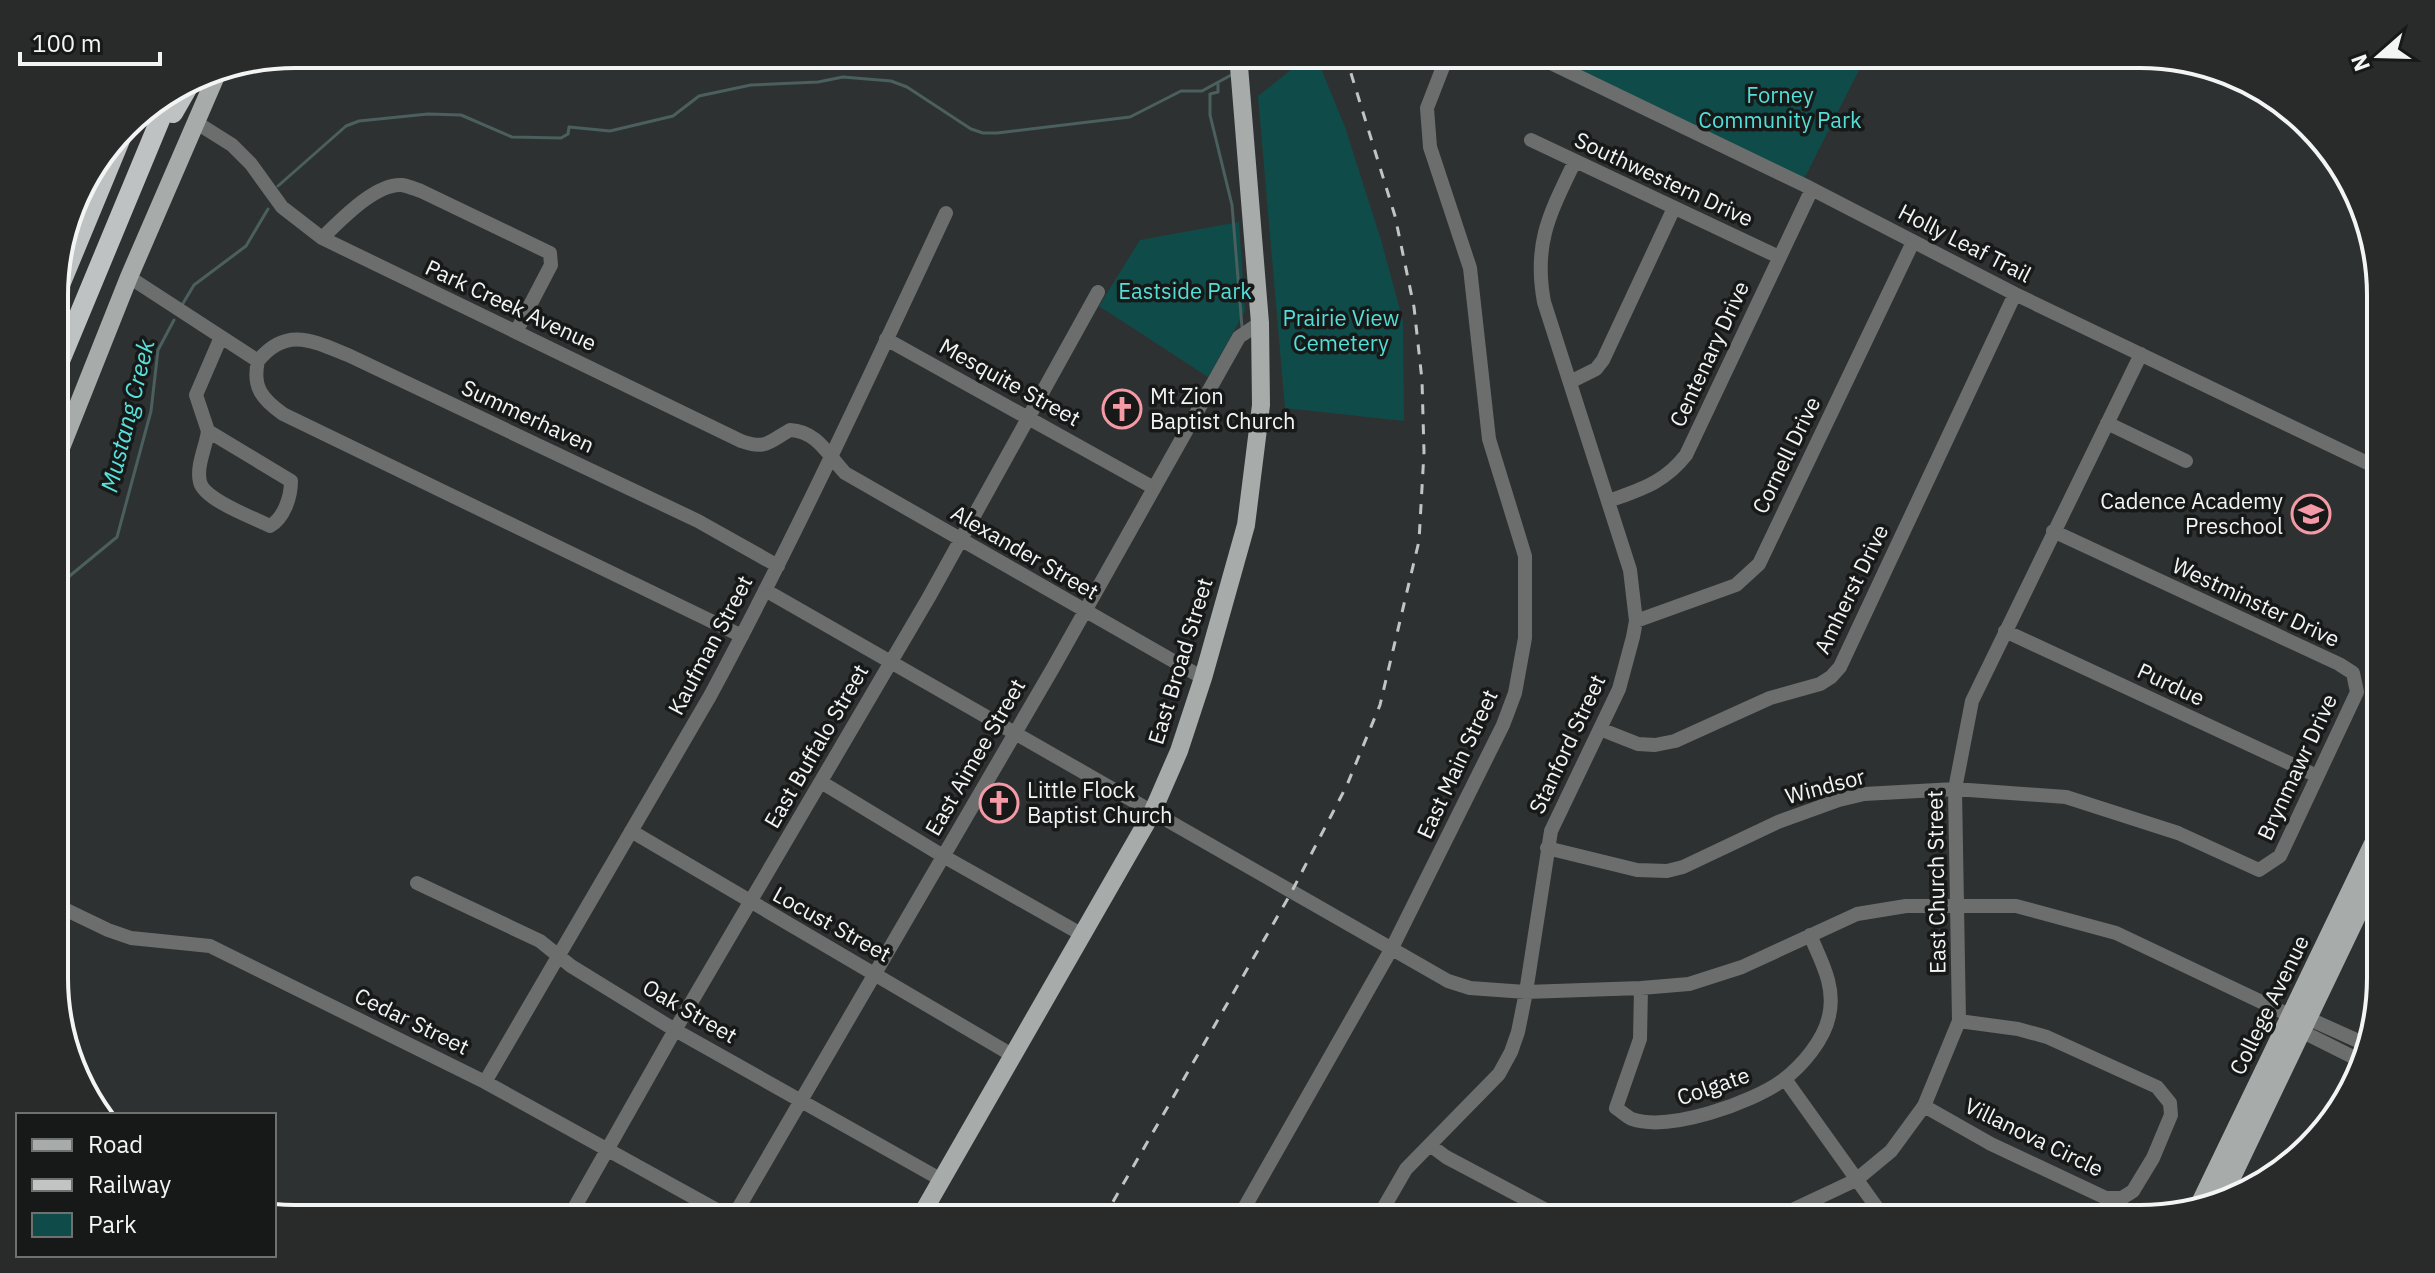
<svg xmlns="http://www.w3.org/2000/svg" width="2435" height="1273" font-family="'IBM Plex Sans',sans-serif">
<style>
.green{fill:#0f4c49}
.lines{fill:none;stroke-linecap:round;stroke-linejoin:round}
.stream{stroke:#4a5f5e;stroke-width:3}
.minor{stroke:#6c6e6e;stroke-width:14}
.major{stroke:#a7abaa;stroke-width:18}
.highway{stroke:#bec2c2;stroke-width:20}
.rail{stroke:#c2c4c4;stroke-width:3;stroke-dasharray:10 10;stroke-linecap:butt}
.labels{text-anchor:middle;stroke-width:7;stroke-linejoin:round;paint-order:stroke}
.park-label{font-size:22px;fill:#53ded7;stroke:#171919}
.street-label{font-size:22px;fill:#f3f5f5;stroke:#171919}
.poi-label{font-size:22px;fill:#f3f5f5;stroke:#171919;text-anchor:start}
.water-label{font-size:24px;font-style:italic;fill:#59e2dc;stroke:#171919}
.rim{fill:none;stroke:#f3f5f5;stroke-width:4}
</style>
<rect width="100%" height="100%" fill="#2e3131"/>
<path class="green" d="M1311 54H1315L1345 127 1381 240 1403 321 1404 421 1285 408 1258 96Z
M1545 54H1867L1804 179Z
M1239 222 1245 311 1208 377 1099 306 1140 240Z"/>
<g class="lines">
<path class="stream" d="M1245 65 1259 64 1269 54
M1218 84V92L1210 94V115L1232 205 1242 327
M278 186 346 126 359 121 428 114 461 115 512 137 561 138 568 134 569 127 610 131 673 116 699 96 751 85 818 82 843 77 891 81 907 87 971 129 983 133H997L1130 117 1181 91H1202L1233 74
M182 305 194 285 246 246 268 209
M55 588 117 537 151 411 158 350 174 320"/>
<path class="minor" d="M1532 54 1804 185 2015 294 2380 469
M197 123 232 145 251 164 282 207 322 238 741 441C766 450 769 442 790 430 817 431 828 455 845 473L1203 678
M1531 140 1779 257
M322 238C340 221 375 183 402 185 408 186 415 189 421 191L550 253 551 265 516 332
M129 277 258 361C252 387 262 399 283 414L742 636
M886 339 1154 488
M258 361C286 326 313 341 348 355L698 521 778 566
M1570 382 1596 369 1603 360 1674 208
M2107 423 2186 461
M208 431C206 447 196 466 200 482 204 500 254 518 270 526 284 518 291 497 291 481L208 431 196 395 221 337
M1609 501C1641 489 1664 483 1686 455L1812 189
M765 590 1448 981 1470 988 1526 992 1641 988 1689 984 1742 967 1857 914 1906 906H2016L2116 933 2291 1016
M1636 621 1736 585 1759 564 1913 242
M2005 631 2317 776
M1600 729 1638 744 1655 745 1675 741 1770 698 1820 684 1831 677 1840 667 2015 294
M821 782 943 856 1081 934
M631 831 1012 1055
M1547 848 1637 870 1667 871 1683 867 1778 822 1839 800 1864 794 1955 789 2066 797 2178 833 2259 870 2280 856 2357 692 2353 673 2339 664 2053 531
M417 883 540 941 571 966 675 1030 940 1179
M56 905 108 930 131 938 210 946 485 1082 733 1219
M1641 988 1640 1039 1616 1108C1621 1111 1627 1117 1632 1119 1669 1132 1752 1103 1783 1080 1802 1066 1824 1040 1829 1016 1836 986 1821 961 1810 935
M2361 1061 2305 1033V1022L2314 1021 2365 1044
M1785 1079 1885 1219
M485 1082 710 696C795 538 870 375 946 213
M1924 1106 1991 1144 2106 1198H2122L2133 1191 2153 1158 2171 1115 2170 1103 2157 1087 2047 1037 2018 1029 1959 1021
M1430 1145 1446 1157 1563 1219
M568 1219 675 1030 929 597 1098 292
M732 1219 1053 668 1239 337 1260 323
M1238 1219 1392 948 1503 725 1515 693 1525 638V556L1489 439 1470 268 1430 147 1427 108 1448 54
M1377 1219 1406 1169 1499 1074 1511 1052 1518 1032 1526 992 1551 831 1619 689 1633 637 1636 621 1630 570 1544 302C1533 243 1550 213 1575 161
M1773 1219 1856 1180 1891 1151 1924 1106 1959 1021 1955 789 1972 701 2141 354"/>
<path class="major" d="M55 463 129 277 219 69
M2223 1196 2381 866
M2200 1203 2381 827
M919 1219 1152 813 1179 751 1203 678 1246 525 1261 405 1260 323 1238 54"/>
<path class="highway" d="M173 113 192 80
M55 297 125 128
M55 373 172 91"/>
<path class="rail" d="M1103 1219 1291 893 1347 785 1380 705 1419 541 1424 452 1422 380 1414 307 1395 216 1345 54"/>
</g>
<defs>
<g id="church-ring" transform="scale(2)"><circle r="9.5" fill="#171919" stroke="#f49aa6" stroke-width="1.5"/><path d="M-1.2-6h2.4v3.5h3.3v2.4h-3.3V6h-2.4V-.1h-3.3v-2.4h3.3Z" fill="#f49aa6"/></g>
<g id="school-ring" transform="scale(2)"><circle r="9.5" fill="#171919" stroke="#f49aa6" stroke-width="1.5"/><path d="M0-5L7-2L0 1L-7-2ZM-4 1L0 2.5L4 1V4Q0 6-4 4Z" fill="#f49aa6"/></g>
</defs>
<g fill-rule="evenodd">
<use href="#church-ring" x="1122" y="409"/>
<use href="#school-ring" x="2311" y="514"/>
<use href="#church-ring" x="999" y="803"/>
</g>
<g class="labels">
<g class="park-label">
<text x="1780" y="103">Forney<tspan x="1780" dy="25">Community Park</tspan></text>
<text x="1185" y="299">Eastside Park</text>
<text x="1341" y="326">Prairie View<tspan x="1341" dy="25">Cemetery</tspan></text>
</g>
<g class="street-label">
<text transform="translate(1664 179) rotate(25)" y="8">Southwestern Drive</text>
<text transform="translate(1965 243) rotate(27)" y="8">Holly Leaf Trail</text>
<text transform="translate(511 305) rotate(25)" y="8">Park Creek Avenue</text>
<text transform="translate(1709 354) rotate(-65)" y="8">Centenary Drive</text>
<text transform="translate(1010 382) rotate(29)" y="8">Mesquite Street</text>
<text transform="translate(528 416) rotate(25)" y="8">Summerhaven</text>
<text transform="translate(1786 455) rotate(-64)" y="8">Cornell Drive</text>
<text transform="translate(1025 552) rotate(30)" y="8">Alexander Street</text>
<text transform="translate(1851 589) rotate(-64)" y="8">Amherst Drive</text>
<text transform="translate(2256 602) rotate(25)" y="8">Westminster Drive</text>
<text transform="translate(710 645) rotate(-62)" y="8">Kaufman Street</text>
<text transform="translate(1180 661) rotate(-73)" y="8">East Broad Street</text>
<text transform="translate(2171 684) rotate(25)" y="8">Purdue</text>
<text transform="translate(1567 744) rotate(-65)" y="8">Stanford Street</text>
<text transform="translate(816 746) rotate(-60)" y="8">East Buffalo Street</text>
<text transform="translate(975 757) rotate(-60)" y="8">East Aimee Street</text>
<text transform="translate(1457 764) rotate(-65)" y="8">East Main Street</text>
<text transform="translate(2297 767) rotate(-65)" y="8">Brynmawr Drive</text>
<text transform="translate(1825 786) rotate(-15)" y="8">Windsor</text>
<text transform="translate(1936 882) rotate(-91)" y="8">East Church Street</text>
<text transform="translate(832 924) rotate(29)" y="8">Locust Street</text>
<text transform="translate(2269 1005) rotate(-64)" y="8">College Avenue</text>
<text transform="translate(690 1011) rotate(30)" y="8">Oak Street</text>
<text transform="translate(412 1021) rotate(26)" y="8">Cedar Street</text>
<text transform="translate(1713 1086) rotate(-19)" y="8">Colgate</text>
<text transform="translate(2034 1137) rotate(26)" y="8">Villanova Circle</text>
</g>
<g class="poi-label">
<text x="1150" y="404">Mt Zion<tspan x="1150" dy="25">Baptist Church</tspan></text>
<text x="2283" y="509" text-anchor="end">Cadence Academy<tspan x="2283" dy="25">Preschool</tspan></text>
<text x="1027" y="798">Little Flock<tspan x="1027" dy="25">Baptist Church</tspan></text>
</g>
<g class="water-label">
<text transform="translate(128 416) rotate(-76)" y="8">Mustang Creek</text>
</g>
</g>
<path d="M0 0H2435V1273H0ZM295 68H2140A227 227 0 0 1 2367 295V978A227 227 0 0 1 2140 1205H295A227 227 0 0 1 68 978V295A227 227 0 0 1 295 68Z" fill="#292b2b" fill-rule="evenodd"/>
<path class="rim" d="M295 68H2140A227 227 0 0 1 2367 295V978A227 227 0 0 1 2140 1205H295A227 227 0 0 1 68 978V295A227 227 0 0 1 295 68Z"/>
<rect x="16" y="1113" width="260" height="144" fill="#171919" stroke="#6f7171" stroke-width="2"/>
<rect x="32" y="1139" width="40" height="12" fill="#a7abaa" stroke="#6f7171" stroke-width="2"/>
<text x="88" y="1153" font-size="24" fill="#f3f5f5">Road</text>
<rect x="32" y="1179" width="40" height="12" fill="#c2c4c4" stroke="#6f7171" stroke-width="2"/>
<text x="88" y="1193" font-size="24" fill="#f3f5f5">Railway</text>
<rect x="32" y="1213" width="40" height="24" fill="#0f4c49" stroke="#6f7171" stroke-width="2"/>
<text x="88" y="1233" font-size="24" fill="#f3f5f5">Park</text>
<g transform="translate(2379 56) rotate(250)" stroke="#171919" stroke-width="6" paint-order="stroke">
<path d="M0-6L14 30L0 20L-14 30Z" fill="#f3f5f5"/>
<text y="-12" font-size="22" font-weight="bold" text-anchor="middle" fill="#f3f5f5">N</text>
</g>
<path d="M20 52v12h140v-12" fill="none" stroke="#f3f5f5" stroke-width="4"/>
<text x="32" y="52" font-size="24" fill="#f3f5f5" stroke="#171919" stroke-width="6" paint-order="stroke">100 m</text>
</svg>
